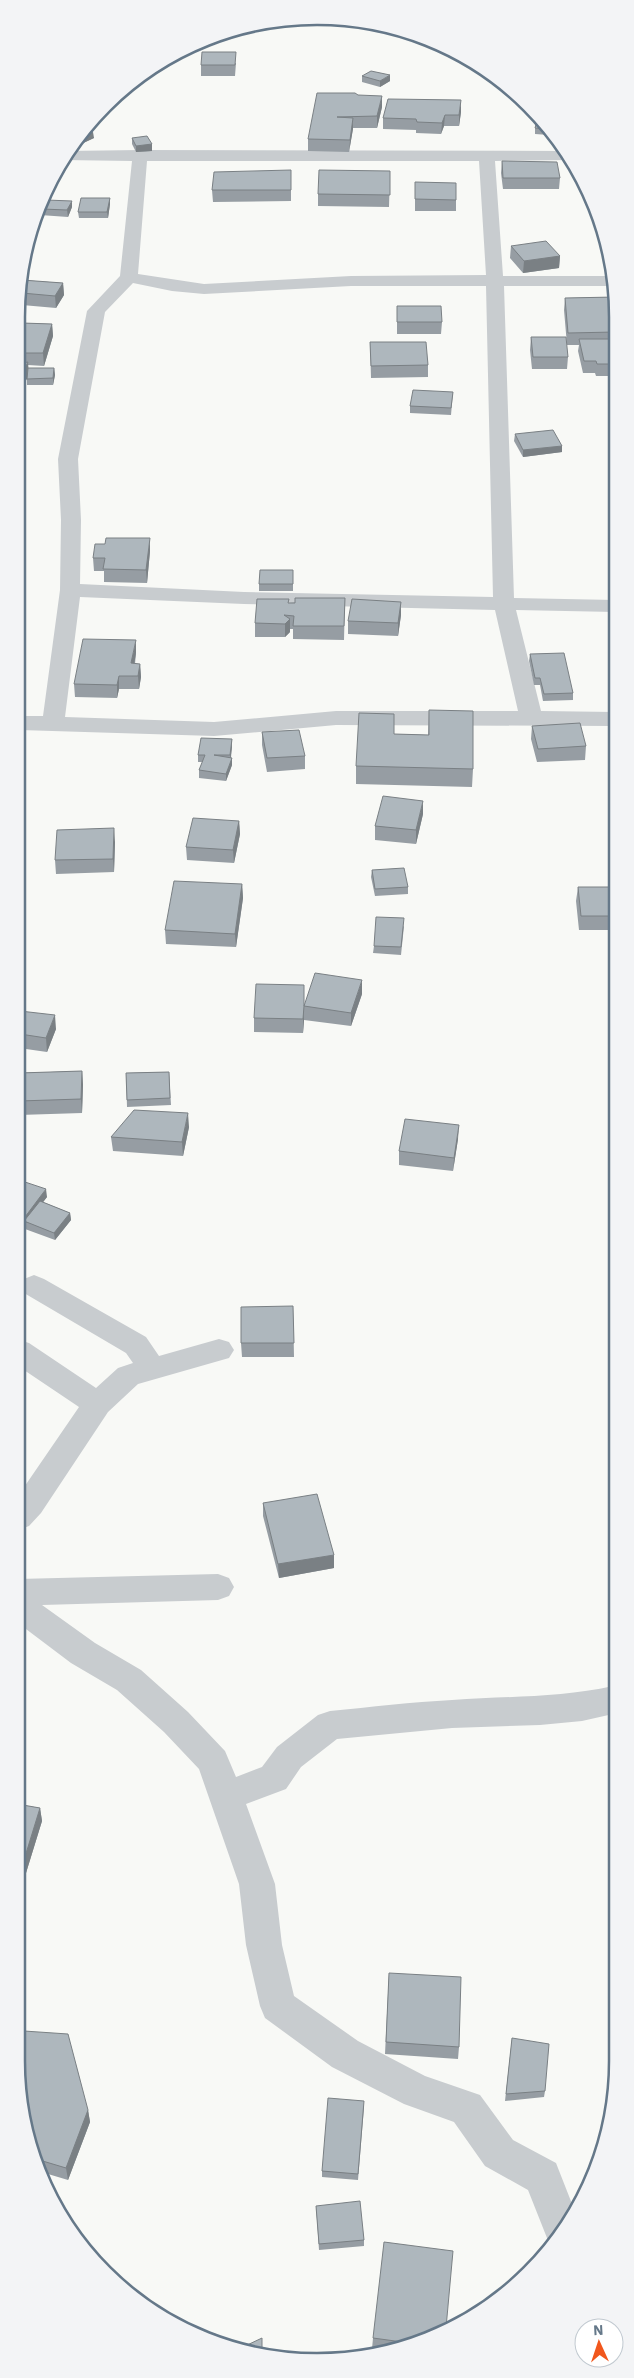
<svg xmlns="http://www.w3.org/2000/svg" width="634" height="2378" font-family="'IBM Plex Sans',sans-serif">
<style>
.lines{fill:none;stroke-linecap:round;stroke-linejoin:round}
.minor{fill:#c8cccf;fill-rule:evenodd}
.wall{fill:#969da3}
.shaded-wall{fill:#7a8084}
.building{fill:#aeb7bd;stroke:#7a8084}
.rim{fill:none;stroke:#657889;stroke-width:2.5}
</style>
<rect width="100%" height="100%" fill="#f8f9f6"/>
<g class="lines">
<path class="minor" d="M140 150 563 151 570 160 495 161 503 276H615V286H504L514 598 615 600V612L516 610 541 711 614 712V726L336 725 214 736 20 730 21 716H43L60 590 61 520 58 459 87 311 120 276 132 161 63 160 66 151ZM147 161H479L486 275 351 276 204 284 138 274ZM133 283 172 291 204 294 351 286H486L493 597 244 592 80 584 81 520 78 459 105 312ZM80 597 244 604 495 610 518 711H336L214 722 65 717Z
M34 1275 44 1279 146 1337 159 1356 219 1339 229 1342 234 1350 229 1358 138 1384 108 1412 41 1513 29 1526 18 1530V1496L79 1407 18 1366 19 1340 29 1343 96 1388 118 1368 133 1363 126 1353 24 1293 20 1286 24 1279Z
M218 1574 229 1578 234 1587 229 1596 218 1600 42 1605 95 1643 141 1670 188 1712 225 1751 236 1777 262 1767 277 1747 318 1715 330 1711C371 1707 412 1702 452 1700 507 1696 560 1698 613 1686V1714L582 1721 540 1725 452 1728 337 1739 301 1767 286 1789 246 1804 275 1884 282 1945 294 1996 358 2041 425 2076 480 2095 513 2140 556 2163 576 2214 549 2243 528 2190 485 2166 454 2122 404 2104 332 2067 265 2018 260 2006 246 1945 239 1884 199 1769 164 1732 117 1690 71 1663 18 1623V1579Z"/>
</g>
<path class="wall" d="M404 33 422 40 404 39Z
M236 63 235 76H201V65Z
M362 76 390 81 380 87 362 82Z
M494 77 500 81H494Z
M358 95 382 107 377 128H353L349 152 308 151V139Z
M461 112 459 126H444L441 134 416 133V130L383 129V118Z
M542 121 550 133 549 135 535 134V128Z
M87 130 94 138 79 145 73 144Z
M132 138 152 144V151L136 152 132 144Z
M502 161 560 178 559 189H503L501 173Z
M291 170V201L213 202 212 190Z
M390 171 389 207 318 206V194Z
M415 182 456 200V211H415Z
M110 198V204L108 218H79L78 212Z
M46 200 72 207 68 217 40 215Z
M511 246 560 256 559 268 523 273 510 258Z
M22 280 63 283 64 295 56 308 22 305Z
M615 297V376H596L595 373H583L578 351 579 345H567L564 310 565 298Z
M397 306 442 322 441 334H397Z
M22 323 52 324 53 336 44 366 28 365V368H54L55 375 53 385H27V378L22 388Z
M531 337 568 357 567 369H532L530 350Z
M370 342 428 365V377L371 378Z
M453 392 451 415 410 413V406Z
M515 434 562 446V452L523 457 514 441Z
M150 551 147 583 104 582V571H94L93 558Z
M293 570V591H259V584Z
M345 598 344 640 293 639V629H290V632L285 637H255V623L289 603Z
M401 602V615L398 636 348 634V621Z
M615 602V637H614L613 615Z
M136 653 135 664H140L141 677 139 689H119L117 698 75 697 74 684Z
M530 654 573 693V700L543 701 540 685H534L529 661Z
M429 710 473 769 472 787 356 784V766L394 734 428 735Z
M532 726 586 746 585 760 537 762 531 739Z
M262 732 305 756V769L267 772 262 745Z
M232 739V746L231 758H232V765L226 781 199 778V770L203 762H198V755Z
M423 814 416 844 375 840V826Z
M239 821 240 834 234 863 187 860 186 847Z
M115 842 114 872 56 874 55 860Z
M372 870 408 887V894L375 896 371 877Z
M242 884 243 898 236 947 166 944 165 930Z
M578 887H614V930H579L576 901Z
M404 926 401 955 373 953 374 946Z
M362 994 351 1026 304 1020 303 1033 254 1032V1018L304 1005Z
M20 1011 56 1029 47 1052 19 1048Z
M82 1071 83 1085 82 1113 19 1115V1073Z
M169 1072 171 1105 127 1107 126 1073Z
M189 1127 183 1156 113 1151 111 1137Z
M458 1139 453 1171 399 1165V1151Z
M19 1180 47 1197 43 1202 70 1213 71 1220 55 1240 25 1229 24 1223 21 1222 22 1224 19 1228Z
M293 1306 294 1357H242L241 1343Z
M263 1503 334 1555V1568L279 1578 263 1516Z
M17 1804 40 1808 42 1821 22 1886 17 1885Z
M389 1973 459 2047 458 2059 385 2054Z
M512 2038 545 2091 544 2097 505 2101Z
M17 2067 88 2110 90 2122 68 2180 38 2171Z
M364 2107 358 2180 322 2177V2171Z
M316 2206 364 2240V2246L319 2250Z
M446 2328 413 2346 381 2350 372 2349 373 2338Z"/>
<path class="shaded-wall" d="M390 75V81L380 87V81Z
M382 96V107L377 128V116Z
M461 100V112L459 126V115Z
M445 115 444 126 441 134 442 123Z
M353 118V129L349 152 350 140Z
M93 132 94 138 79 145 78 139Z
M152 144V151L136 152V146Z
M110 198V204L108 218 107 212Z
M72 201V207L68 217 67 210Z
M560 256 559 268 523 273 524 261Z
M63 283 64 295 56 308 55 296Z
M52 324 53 336 44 366 43 353Z
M28 362 29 375 22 388V374Z
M54 368 55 375 53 385V378Z
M562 446V452L523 457V450Z
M150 538V551L147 583 146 570Z
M401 602V615L398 636V623Z
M290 619V632L285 637V624Z
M136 640V653L132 677 131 663Z
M140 664 141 677 139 689 138 676Z
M119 676V689L117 698V685Z
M232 739V746L230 763V755Z
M232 758V765L226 781V774Z
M423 801V814L416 844V830Z
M239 821 240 834 234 863 233 850Z
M114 828 115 842 114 872 113 859Z
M242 884 243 898 236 947 235 934Z
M362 980V994L351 1026V1013Z
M304 1006V1020L303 1033V1019Z
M55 1015 56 1029 47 1052 46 1038Z
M82 1071 83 1085 82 1113 81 1099Z
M188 1113 189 1127 183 1156 182 1142Z
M459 1125 458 1139 453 1171 454 1158Z
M46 1189 47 1197 27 1223 26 1222 25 1217Z
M70 1213 71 1220 55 1240 54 1233Z
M21 1217 22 1224 19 1228V1220Z
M334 1555V1568L279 1578 278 1564Z
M40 1808 42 1821 22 1886 20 1873Z
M88 2110 90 2122 68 2180 66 2168Z"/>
<path class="building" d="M202 52H236L235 65H201Z
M371 71 390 75 380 81 362 76Z
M317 93H355L358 95 382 96 377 116 337 117 353 118 350 140 308 139Z
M388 99 461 100 459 115H445L442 123 417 122 416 119 383 118Z
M537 121H542L547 129 535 128Z
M87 130 93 132 78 139Z
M147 136 152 144 136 146 132 138Z
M502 161 557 162 560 178H503Z
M291 170V190H212L214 172Z
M319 170 390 171V195L318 194Z
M415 182 456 183V200L415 199Z
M81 198H110L107 212H78Z
M46 200 72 201 67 210 42 209Z
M546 241 560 256 524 261 511 246Z
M22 280 63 283 55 296 22 293Z
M615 297V332L568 333 565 298Z
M397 306H441L442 322H397Z
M22 323 52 324 43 353H22Z
M531 337H566L568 357H533Z
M579 339H615V364H597L596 361H584Z
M370 342H426L428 365 371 366Z
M28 362 22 374V363Z
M28 368H54L53 378 27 379Z
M413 390 453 392 451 408 410 406Z
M553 430 562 446 523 450 515 434Z
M106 538H150L146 570 103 569 105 558H93L95 544H105Z
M260 570H293V584H259Z
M295 598H345L344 626H293L294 616 284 615 290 619 285 624 255 623 257 599H289L288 603H295Z
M352 599 401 602 398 623 348 621Z
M83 639 136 640 131 663 140 664 138 676H119L117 685 74 684Z
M564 653 573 693 544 694 540 678H535L530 654Z
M429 710 473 711V769L356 766 359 713 394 714V734L429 735Z
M580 723 586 746 538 749 532 726Z
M299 730 305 756 267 758 262 732Z
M201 738 232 739 230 755H214L232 758 226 774 199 770 205 755H198Z
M383 796 423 801 416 830 375 826Z
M193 818 239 821 233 850 186 847Z
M114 828 113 859 55 860 57 830Z
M404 868 408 887 375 889 372 870Z
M174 881 242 884 235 934 165 930Z
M578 887H614V916H581Z
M376 917 404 918 401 947 374 946Z
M315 973 362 980 351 1013 304 1006 303 1019 254 1018 256 984 304 985V1006Z
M20 1011 55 1015 46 1038 20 1034Z
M82 1071 81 1099 19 1101V1073Z
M169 1072 170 1098 127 1100 126 1073Z
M134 1110 188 1113 182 1142 111 1137Z
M405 1119 459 1125 454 1158 399 1151Z
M19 1180 46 1189 25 1217 19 1214Z
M40 1201 70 1213 54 1233 24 1221Z
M293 1306 294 1343H241V1307Z
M317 1494 334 1555 278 1564 263 1503Z
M17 1804 40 1808 20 1873H17Z
M389 1973 461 1977 459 2047 386 2042Z
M24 2031 68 2034 88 2110 66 2168 36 2159 17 2067Z
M512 2038 549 2044 545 2091 506 2094Z
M328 2098 364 2101 358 2174 322 2171Z
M360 2201 364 2240 319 2244 316 2206Z
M384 2242 453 2251 446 2328 417 2344 373 2338Z
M262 2338V2352L243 2347Z"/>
<path d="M0 0H634V2378H0ZM317 25H317A292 292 0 0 1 609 317V2061A292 292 0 0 1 317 2353H317A292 292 0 0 1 25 2061V317A292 292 0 0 1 317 25Z" fill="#f3f4f6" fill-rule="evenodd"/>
<path class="rim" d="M317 25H317A292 292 0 0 1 609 317V2061A292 292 0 0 1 317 2353H317A292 292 0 0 1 25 2061V317A292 292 0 0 1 317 25Z"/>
<g transform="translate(599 2343) rotate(357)"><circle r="24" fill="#ffffff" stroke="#c1c9d0"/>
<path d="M0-4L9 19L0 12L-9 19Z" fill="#f1571d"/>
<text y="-8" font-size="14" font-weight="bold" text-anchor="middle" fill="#657889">N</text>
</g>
</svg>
